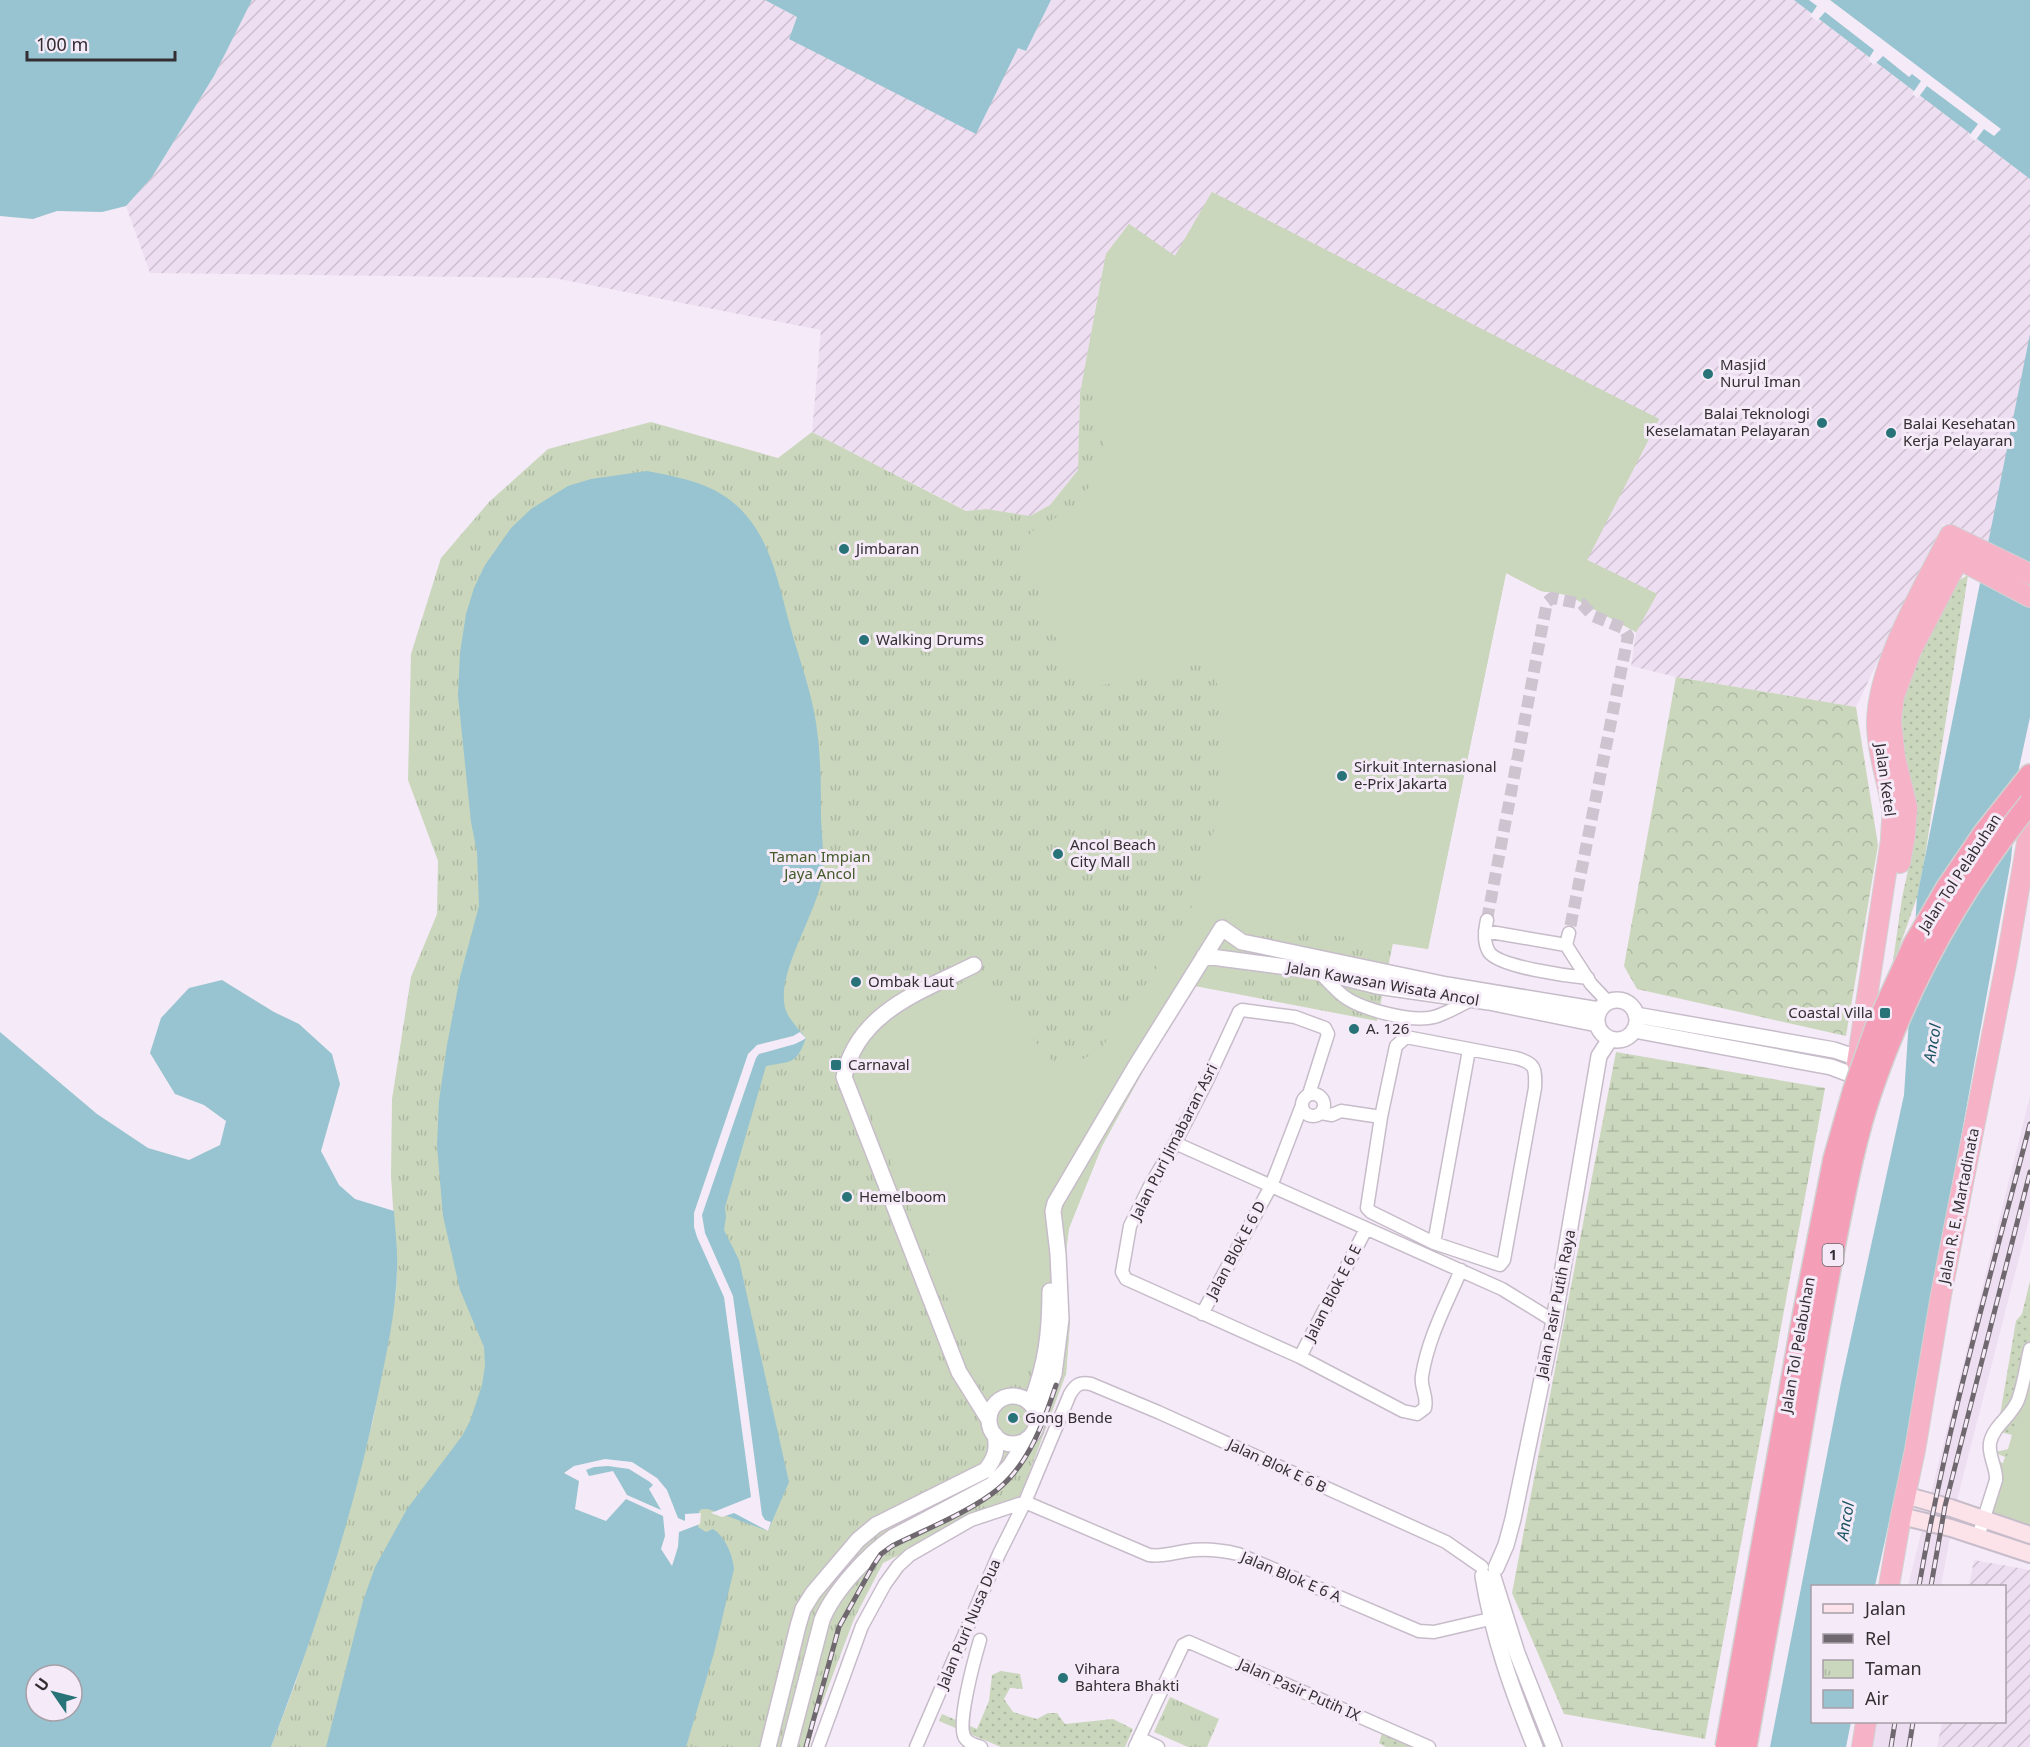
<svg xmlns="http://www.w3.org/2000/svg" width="2030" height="1747" font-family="'Noto Sans',sans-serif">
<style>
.built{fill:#eedef1}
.industrial{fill:url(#industrial-furrows)}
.grass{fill:url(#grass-dots)}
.forest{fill:url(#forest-crowns)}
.wetland{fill:url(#wetland-marsh)}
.park{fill:url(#park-tufts)}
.pitch{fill:#cad7bd}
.water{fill:#97c4d0;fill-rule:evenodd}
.pier{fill:#f5eaf7;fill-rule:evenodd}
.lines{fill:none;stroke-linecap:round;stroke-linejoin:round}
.minor-tunnel{stroke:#cec4d0;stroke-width:12;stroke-dasharray:12 6;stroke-linecap:butt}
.minor-casing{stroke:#c7bcc9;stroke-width:15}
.tertiary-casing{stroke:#c7bcc9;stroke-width:18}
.secondary-casing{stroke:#c7bcc9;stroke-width:20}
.trunk-casing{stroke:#d2d1d2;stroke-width:22}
.motorway-casing{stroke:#d2d1d2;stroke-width:24}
.minor{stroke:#fff;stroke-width:12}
.tertiary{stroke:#fff;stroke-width:15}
.secondary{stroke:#fce2e9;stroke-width:16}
.trunk{stroke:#f6b2c6;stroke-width:20}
.motorway{stroke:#f49fb7;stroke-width:21}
.rail-casing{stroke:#6f696f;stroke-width:5}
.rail{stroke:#f5eaf7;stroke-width:3;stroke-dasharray:9;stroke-linecap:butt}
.motorway-bridge-casing{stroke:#d2d1d2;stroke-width:24;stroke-linecap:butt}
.motorway-bridge{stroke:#f49fb7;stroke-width:21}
.poi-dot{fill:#287377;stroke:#f5eaf7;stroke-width:2}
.labels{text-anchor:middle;stroke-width:6;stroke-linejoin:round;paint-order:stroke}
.shield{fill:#f5eaf7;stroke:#6c666d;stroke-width:1.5}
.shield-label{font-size:14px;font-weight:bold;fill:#322e32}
.poi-label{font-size:15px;fill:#322e32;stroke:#f5eaf7;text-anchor:start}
.street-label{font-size:15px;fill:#322e32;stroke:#f5eaf7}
.park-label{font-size:15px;fill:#445b28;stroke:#f5eaf7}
.water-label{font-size:16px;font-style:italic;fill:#175362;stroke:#f5eaf7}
</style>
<defs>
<pattern id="industrial-furrows" width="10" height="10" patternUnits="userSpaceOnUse" patternTransform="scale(1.5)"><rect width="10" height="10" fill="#eedef1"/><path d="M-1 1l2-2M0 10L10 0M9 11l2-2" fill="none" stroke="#cdbfcf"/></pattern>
<pattern id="grass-dots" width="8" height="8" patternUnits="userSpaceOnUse" patternTransform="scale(1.5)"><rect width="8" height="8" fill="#cad7bd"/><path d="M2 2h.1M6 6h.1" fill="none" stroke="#aeb9a3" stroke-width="1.8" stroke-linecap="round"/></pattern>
<pattern id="forest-crowns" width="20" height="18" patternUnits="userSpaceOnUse" patternTransform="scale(1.5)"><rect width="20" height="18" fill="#cad7bd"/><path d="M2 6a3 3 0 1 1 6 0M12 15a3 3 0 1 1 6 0" fill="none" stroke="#aeb9a3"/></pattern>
<pattern id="wetland-marsh" width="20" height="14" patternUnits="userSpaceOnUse" patternTransform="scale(1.5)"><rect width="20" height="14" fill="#cad7bd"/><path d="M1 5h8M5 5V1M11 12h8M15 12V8" fill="none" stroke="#aeb9a3"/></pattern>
<pattern id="park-tufts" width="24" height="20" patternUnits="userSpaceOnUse" patternTransform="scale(1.5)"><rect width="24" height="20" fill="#cad7bd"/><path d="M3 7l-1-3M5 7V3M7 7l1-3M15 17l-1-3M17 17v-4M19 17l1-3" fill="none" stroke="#aeb9a3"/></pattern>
</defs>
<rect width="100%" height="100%" fill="#f5eaf7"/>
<path class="built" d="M2030 1096V1215L1956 1504 1941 1586H1908Z
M1872 1722H1916L1912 1747H1865Z"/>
<path class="industrial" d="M252 0H765L797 17 789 39 1019 48 1026 51 1051 0H1794L2030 179V336L1988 550 1943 524 1856 707 1676 677 1631 666 1636 632 1568 595 1227 200 1213 192 1175 256 1106 254 1080 393 1078 470 1050 505 1030 516 986 509 967 511 812 432 821 330 554 278 150 273 126 206 152 177 214 76Z
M1974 1560 2030 1570V1747H1937L1942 1722H2004V1586H1969Z"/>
<path class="grass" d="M1968 575 1924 863 1917 897 1892 968 1902 898 1910 861 1897 718 1913 663 1953 584Z
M2030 1281V1343L2017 1399 1999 1421 2016 1321 2022 1314Z
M2017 1408 2022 1410 2007 1474 1998 1480 1996 1461 2003 1463 2005 1457 1998 1454 1996 1459V1452L2008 1449 2012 1435 2001 1432Z
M1001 1671 1020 1674 1023 1689 1010 1688 1004 1699 1013 1712 1037 1719 1048 1713H1057L1065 1724 1113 1719 1133 1729 1125 1747H1001L939 1721 942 1714 977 1729 989 1701 992 1675Z
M1383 1730 1427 1747H1386L1379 1743Z"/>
<path class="forest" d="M1676 677 1856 707 1878 845 1846 1036 1637 989 1624 966Z"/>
<path class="wetland" d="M1616 1052 1825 1088 1705 1739 1564 1714 1512 1593Z"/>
<path class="park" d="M1212 192 1659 419 1587 560 1657 594 1636 632 1568 595 1541 591 1506 573 1428 949 1393 943 1377 1021 1190 985 1102 1146 1069 1228 1062 1281 1070 1321 1066 1374 1021 1495 883 1563 854 1619 815 1722 809 1747H271L295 1684 336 1559 373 1420 396 1292 397 1268 391 1176 392 1099 411 977 437 914 438 861 408 780 411 654 441 558 489 502 548 449 651 422 778 458 812 432 966 511 986 509 1030 516 1050 505 1078 470 1080 393 1106 254 1129 224 1175 256Z
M1170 1697 1219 1719 1207 1747H1188L1154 1732Z"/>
<path class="pitch" d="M1212 192 1659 419 1587 560 1657 594 1636 632 1568 595 1541 591 1506 573 1428 949 1264 925 1240 994 1190 985 1102 1146 1069 1228 1062 1281 1070 1321 1066 1374 1029 1370 986 1391 853 1070 885 1021 977 976 1057 1066 1072 1065 1100 1050 1181 933 1204 877 1218 810 1223 743 1216 673 1208 666 1196 665 1090 688 1086 674H1072L1065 666 1040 589 1024 573 1017 560 1021 541 1037 528 1070 510 1089 487 1104 457 1103 420 1085 368 1106 254 1129 224 1175 256Z
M2030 1369V1525L1992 1513Z"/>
<path class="water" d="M0 0H252L214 76 152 177 126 206 102 212 57 211 33 219 0 216Z
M765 0H1051L1026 51 1018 48 976 134 789 39 797 17Z
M1794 0H2030V179Z
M2030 334V717L2019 768 2011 860 1905 1449 1875 1586H1812V1722H1851L1846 1747H1770L1841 1383 1904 1095 1917 897Z
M647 471C683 478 719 484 745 514 771 543 779 585 789 622 798 656 811 689 816 723 821 755 821 787 821 819 822 837 824 856 823 873 818 913 776 971 785 1008 788 1019 799 1029 806 1038 796 1065 792 1061 766 1066L725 1207 726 1217 724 1230 739 1260 789 1482 768 1531 708 1509H702L699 1511 698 1527 706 1532 713 1529C725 1536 733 1556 734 1569L714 1653 686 1747H326L363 1601 375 1567 407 1509 462 1436 470 1421 482 1385 485 1366 484 1347 460 1290 443 1216 437 1146 439 1101 447 1045 460 977 479 906 477 852 471 822 458 696 460 653 466 614 474 588 485 565 511 528 531 509 568 486 591 479Z
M222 980 274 1012 299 1024 332 1054 340 1084 321 1151 339 1185 355 1199 394 1211C395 1230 398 1250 397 1270 396 1312 386 1355 378 1395 353 1516 315 1633 271 1747H0V1032L97 1114 148 1148 189 1160 220 1145 226 1121 204 1105 175 1094 150 1053 161 1018 189 988ZM36 1675H72V1711H36Z"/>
<path class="pier" d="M1809 0H1830L2001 129 1994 136 1984 129 1975 141 1969 136 1978 124 1927 86 1918 98 1912 94 1921 81 1912 74 1909 77 1883 56 1874 65 1868 60 1874 50 1825 12 1817 21 1810 16 1817 6Z
M800 1032 806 1038 803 1040 795 1044 759 1054 756 1058 702 1215 705 1233 733 1296 762 1515 765 1520 771 1522 768 1531 734 1513 722 1517 711 1513 751 1497 724 1297 697 1237 694 1227V1213L748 1054 757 1045 793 1036Z
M605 1459 632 1462 657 1478 667 1490 678 1518 685 1521V1514L701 1513 700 1524 679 1532 678 1547 672 1566 661 1549 665 1536 663 1516 626 1499 606 1521 575 1509 579 1481 564 1473 574 1466ZM608 1466 629 1469 650 1482 653 1485 649 1489 661 1510 627 1495 613 1471 589 1476 586 1470 594 1467Z"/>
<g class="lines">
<path class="minor-tunnel" d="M1487 920 1547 602 1552 598 1582 604 1593 616 1623 628 1628 636 1569 933"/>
<g class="minor-casing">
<path id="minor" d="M1487 920C1485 930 1483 942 1489 952 1499 967 1568 976 1588 978
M1485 931 1566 945
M1569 933 1566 945 1591 984 1608 1002
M1318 971C1326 979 1333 987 1341 994 1358 1009 1412 1023 1434 1017 1448 1013 1460 1005 1473 999
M1406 1037 1516 1058C1535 1063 1536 1068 1535 1088L1504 1260 1500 1265 1434 1243 1371 1212 1367 1208 1381 1117 1396 1046Z
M1302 1105a11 11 0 1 1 22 0a11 11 0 1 1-22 0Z
M1309 1094 1328 1034 1325 1028 1295 1017 1242 1010 1239 1012 1206 1083 1175 1143 1151 1184 1130 1226 1122 1272 1126 1279 1300 1357 1403 1411 1417 1414 1425 1408C1428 1396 1420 1388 1422 1376 1428 1338 1446 1305 1461 1270
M1321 1113 1332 1115 1341 1111 1381 1117
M1175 1143 1502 1289 1554 1321
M1434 1243 1469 1050
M1202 1314 1271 1186 1301 1108
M1300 1357 1366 1229
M1978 1537 1996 1480C1997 1468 1988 1456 1990 1443 1993 1426 2012 1416 2018 1400 2024 1384 2026 1366 2030 1349
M980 1640C975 1657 956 1725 965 1738 968 1743 975 1745 981 1747
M1139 1738 1158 1747
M818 1747 862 1626 885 1584 898 1566 910 1555 971 1520 1025 1502 1149 1555C1162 1557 1173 1553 1186 1551 1204 1548 1221 1550 1238 1554L1419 1631 1434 1632 1490 1619
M916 1747 999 1554 1025 1502 1070 1394C1076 1384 1080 1382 1091 1384L1158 1412 1446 1542 1482 1567
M1135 1747 1183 1645 1189 1642 1429 1747"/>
</g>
<g class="tertiary-casing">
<path id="tertiary" d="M1204 956 1317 971 1377 986 1489 1002 1597 1024
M974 965C922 991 857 1012 844 1077L959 1372 989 1420
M1597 1020a20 20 0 1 1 40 0a20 20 0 1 1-40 0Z
M1636 1015 1834 1050 1858 1058 1866 1057
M1634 1030 1831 1067 1855 1076 1864 1075
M989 1420a24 24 0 1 1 48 0a24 24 0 1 1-48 0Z
M1031 1403C1046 1364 1050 1334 1050 1291
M1037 1420 1054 1374 1061 1319 1058 1254 1053 1211 1055 1203 1134 1069 1222 928 1242 942 1271 948 1447 985 1599 1010
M1496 1568 1506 1545 1513 1519 1554 1321 1599 1056 1610 1039
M1483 1576C1493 1637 1512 1690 1535 1747
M1493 1577 1517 1653 1554 1747
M768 1747 798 1626 803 1609 813 1593 858 1540 876 1525 986 1470C995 1458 998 1450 995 1435
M789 1747 822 1620C833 1592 868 1554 893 1537L992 1485 1010 1466 1027 1439"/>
</g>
<g class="secondary-casing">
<path id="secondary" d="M1905 1495 1951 1508 2030 1535
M1901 1516 1951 1528 2030 1554"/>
</g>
<g class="trunk-casing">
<path id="trunk" d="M1947 553 2030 597
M1900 863 1905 836 1907 807 1895 757 1891 721 1894 696 1911 651 1967 543
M1857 1063 1891 840C1891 829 1893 818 1892 808 1887 779 1877 751 1877 722 1878 664 1924 587 1950 535L2030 574
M1889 1586 1901 1516 1915 1450 1941 1295 2007 959 2030 825
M1862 1747 1866 1722"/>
</g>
<g class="motorway-casing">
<path id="motorway" d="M1914 944 1946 889 1984 833 2030 775"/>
</g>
<use href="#minor" class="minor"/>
<use href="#tertiary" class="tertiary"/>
<use href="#secondary" class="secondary"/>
<use href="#trunk" class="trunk"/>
<use href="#motorway" class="motorway"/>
<g class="rail-casing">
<path id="rail" d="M1919 1586C1946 1430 1990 1278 2030 1124
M1931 1586 1945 1506 2030 1172
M806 1747 839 1627 873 1566 881 1554 892 1546C924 1530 972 1511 998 1489 1029 1464 1044 1421 1056 1385
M1891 1747 1895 1722
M1909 1747 1913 1722"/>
</g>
<use href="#rail" class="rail"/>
<g class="motorway-bridge-casing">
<path id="motorway-bridge" d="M1726 1747 1804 1311 1834 1159 1854 1089 1876 1027 1914 944
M1746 1747C1765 1638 1785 1530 1803 1421 1814 1356 1825 1292 1838 1228 1847 1182 1856 1136 1871 1092 1907 986 1960 889 2030 803"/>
</g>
<use href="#motorway-bridge" class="motorway-bridge"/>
</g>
<g class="poi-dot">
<circle cx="1708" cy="374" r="6"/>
<circle cx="1822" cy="423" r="6"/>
<circle cx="1891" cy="433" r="6"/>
<circle cx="844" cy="549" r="6"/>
<circle cx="864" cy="640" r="6"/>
<circle cx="1342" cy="776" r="6"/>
<circle cx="1058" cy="854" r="6"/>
<circle cx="856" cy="982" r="6"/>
<rect x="1879" y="1007" width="12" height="12" rx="3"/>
<circle cx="1354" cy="1029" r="6"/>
<rect x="830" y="1059" width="12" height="12" rx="3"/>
<circle cx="847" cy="1197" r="6"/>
<circle cx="1013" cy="1418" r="6"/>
<circle cx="1063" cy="1678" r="6"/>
</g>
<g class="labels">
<rect class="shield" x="1822.5" y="1244" width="21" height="22" rx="4.5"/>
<g class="shield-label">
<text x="1833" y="1260">1</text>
</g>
<g class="poi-label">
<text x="1720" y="370">Masjid<tspan x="1720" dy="17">Nurul Iman</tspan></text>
<text x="1810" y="419" text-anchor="end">Balai Teknologi<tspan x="1810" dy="17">Keselamatan Pelayaran</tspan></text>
<text x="1903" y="429">Balai Kesehatan<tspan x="1903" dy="17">Kerja Pelayaran</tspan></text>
<text x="856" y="554">Jimbaran</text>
<text x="876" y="645">Walking Drums</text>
<text x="1354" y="772">Sirkuit Internasional<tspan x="1354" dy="17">e-Prix Jakarta</tspan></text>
<text x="1070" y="850">Ancol Beach<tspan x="1070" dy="17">City Mall</tspan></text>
<text x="868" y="987">Ombak Laut</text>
<text x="1873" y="1018" text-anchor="end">Coastal Villa</text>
<text x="1366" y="1034">A. 126</text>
<text x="848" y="1070">Carnaval</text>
<text x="859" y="1202">Hemelboom</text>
<text x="1025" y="1423">Gong Bende</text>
<text x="1075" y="1674">Vihara<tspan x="1075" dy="17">Bahtera Bhakti</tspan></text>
</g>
<g class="street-label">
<text transform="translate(1885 780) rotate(82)" y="5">Jalan Ketel</text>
<text transform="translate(1960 873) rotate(-57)" y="5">Jalan Tol Pelabuhan</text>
<text transform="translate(1383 984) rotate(10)" y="5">Jalan Kawasan Wisata Ancol</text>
<text transform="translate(1174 1142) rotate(-63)" y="5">Jalan Puri Jimabaran Asri</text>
<text transform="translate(1959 1206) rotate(-79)" y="5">Jalan R. E. Martadinata</text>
<text transform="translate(1236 1250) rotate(-62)" y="5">Jalan Blok E 6 D</text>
<text transform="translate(1333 1293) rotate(-63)" y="5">Jalan Blok E 6 E</text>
<text transform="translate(1556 1304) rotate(-79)" y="5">Jalan Pasir Putih Raya</text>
<text transform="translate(1798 1345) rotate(-80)" y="5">Jalan Tol Pelabuhan</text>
<text transform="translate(1277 1466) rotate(25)" y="5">Jalan Blok E 6 B</text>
<text transform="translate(1291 1577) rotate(23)" y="5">Jalan Blok E 6 A</text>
<text transform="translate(969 1624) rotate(-67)" y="5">Jalan Puri Nusa Dua</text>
<text transform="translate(1299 1690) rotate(24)" y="5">Jalan Pasir Putih IX</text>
</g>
<g class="park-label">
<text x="820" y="862">Taman Impian<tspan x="820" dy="17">Jaya Ancol</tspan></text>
</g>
<g class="water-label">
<text transform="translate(1932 1043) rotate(-80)" y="6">Ancol</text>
<text transform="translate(1845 1521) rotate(-80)" y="6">Ancol</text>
</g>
</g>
<rect x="1811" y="1585" width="195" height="138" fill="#f5eaf7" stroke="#a79fa8" stroke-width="1.5"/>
<rect x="1823" y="1604" width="30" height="9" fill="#fce2e9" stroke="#a79fa8" stroke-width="1.5"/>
<text x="1865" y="1615" font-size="18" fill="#322e32">Jalan</text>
<rect x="1823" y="1634" width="30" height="9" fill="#6f696f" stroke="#a79fa8" stroke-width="1.5"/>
<text x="1865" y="1645" font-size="18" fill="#322e32">Rel</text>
<rect x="1823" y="1660" width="30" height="18" fill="url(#park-tufts)" stroke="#a79fa8" stroke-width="1.5"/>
<text x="1865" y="1675" font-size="18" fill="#322e32">Taman</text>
<rect x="1823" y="1690" width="30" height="18" fill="#97c4d0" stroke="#a79fa8" stroke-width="1.5"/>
<text x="1865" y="1705" font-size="18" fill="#322e32">Air</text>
<g transform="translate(54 1693) rotate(305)"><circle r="28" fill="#f5eaf7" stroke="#a79fa8" stroke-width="1.5"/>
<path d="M0-4.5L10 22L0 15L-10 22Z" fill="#287377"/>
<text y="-9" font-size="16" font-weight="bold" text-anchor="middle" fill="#322e32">U</text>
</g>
<path d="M27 51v9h148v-9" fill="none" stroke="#322e32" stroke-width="3"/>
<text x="36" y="51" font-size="18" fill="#322e32" stroke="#f5eaf7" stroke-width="4.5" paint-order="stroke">100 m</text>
</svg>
